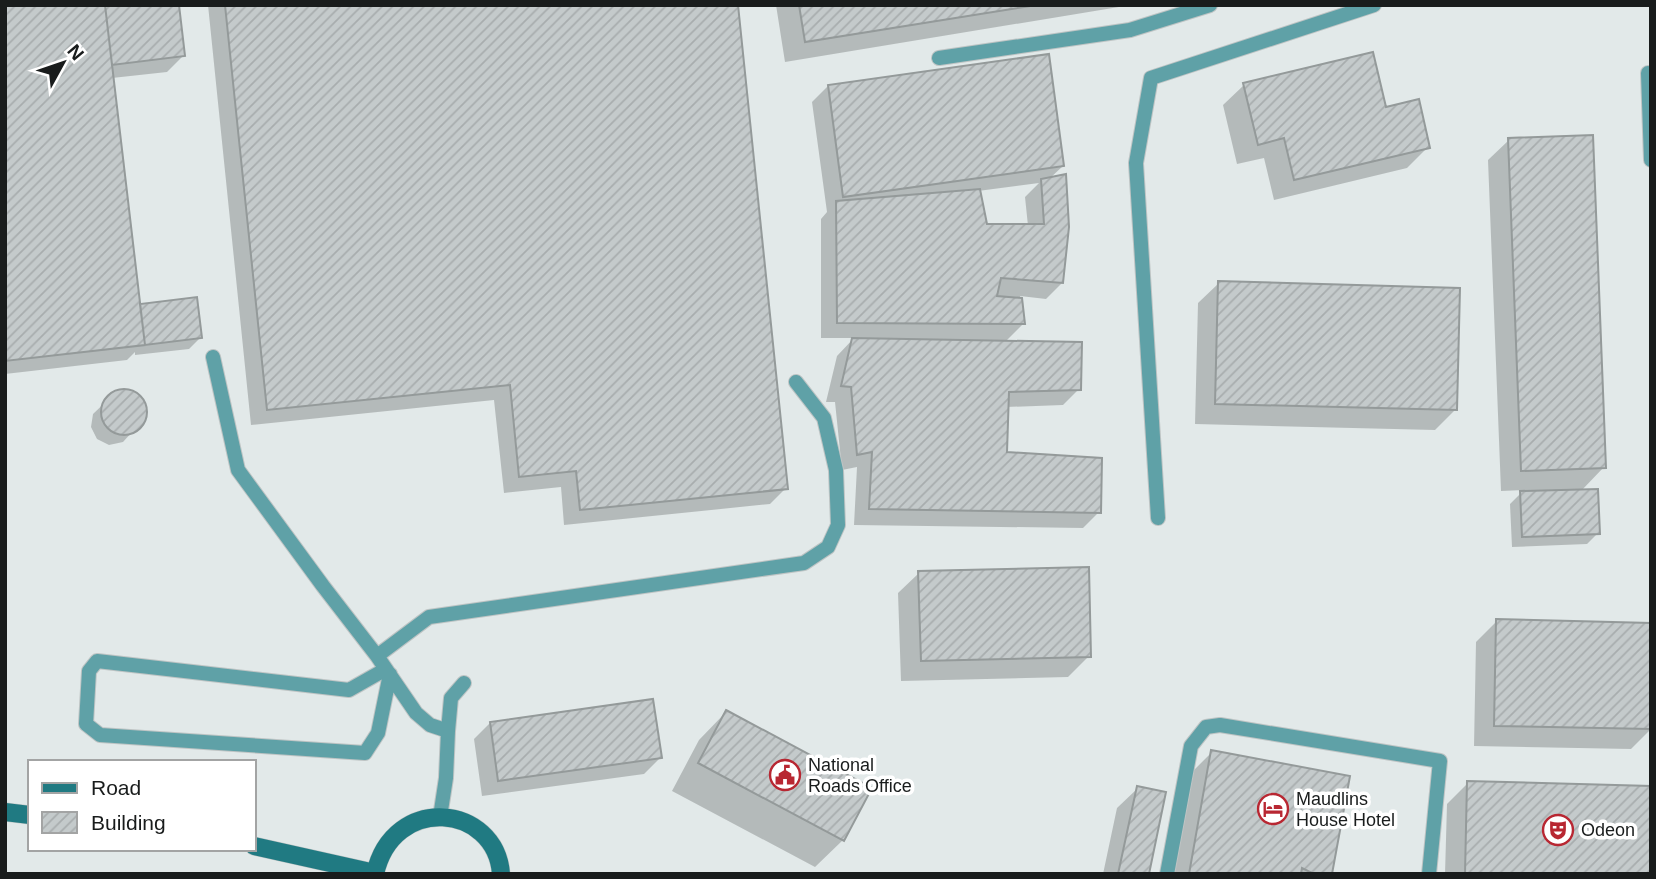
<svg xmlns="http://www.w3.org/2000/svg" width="1656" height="879" font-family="Helvetica,sans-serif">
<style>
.shadow{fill:#0003;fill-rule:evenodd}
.building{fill:url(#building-hatch);stroke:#949a9a;stroke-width:2}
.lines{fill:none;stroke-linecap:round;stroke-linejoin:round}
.lane-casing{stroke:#bec4c4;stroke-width:16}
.secondary-casing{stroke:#bec4c4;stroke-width:19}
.lane{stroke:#5fa1a7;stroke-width:14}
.secondary{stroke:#207a82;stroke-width:18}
.labels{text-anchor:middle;stroke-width:7;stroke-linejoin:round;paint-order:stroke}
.poi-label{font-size:18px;fill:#191c1c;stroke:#fff;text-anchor:start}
</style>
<defs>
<pattern id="building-hatch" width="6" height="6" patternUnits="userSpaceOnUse" patternTransform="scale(1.75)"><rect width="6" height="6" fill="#c4cacb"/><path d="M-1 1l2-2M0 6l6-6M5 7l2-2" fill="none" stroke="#a8adae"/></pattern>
</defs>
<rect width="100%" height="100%" fill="#e2e9e9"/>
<path class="shadow" d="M5 5 183 56 167 72 112 78 138 306 200 338 189 349 135 355V352L127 360 5 374Z
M208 5H736L786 488 770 504 564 525 561 487 504 493 494 400 251 425Z
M776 5H1131L785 62Z
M1244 85 1384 109 1428 147 1407 168 1274 200 1264 158 1237 164 1223 105Z
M828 86 1063 166 1049 179 1062 283 1046 299 1020 296 1023 324 1004 343 1079 389 1063 405 1006 407 1005 454 1099 512 1083 528 854 525 857 467 842 470 835 402H826L837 356 854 338H821V219L827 212 812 102ZM1039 183 1025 197 1028 226H985L978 191Z
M1509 140 1604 467 1581 491 1598 533 1587 544 1512 547 1510 504 1524 490 1501 491 1488 160Z
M1219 283 1455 410 1435 430 1195 424 1198 303Z
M128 391 134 394 144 405V419L123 442 109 445 97 439 91 427 93 414 115 393Z
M919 573 1089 656 1068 677 901 681 898 593Z
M1497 621 1651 625V729L1631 749 1474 746 1476 642Z
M726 712 843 840 815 867 672 791 699 740Z
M490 723 660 758 644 774 482 796 474 739Z
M1212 752 1331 874H1173L1191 773Z
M1468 783 1651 874H1445L1447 804Z
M1138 788 1147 874H1103L1117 808Z"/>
<path class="building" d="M5 5H105L145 345 5 361Z
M105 5H179L185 56 112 65Z
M225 5H738L788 489 580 510 576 471 519 477 510 385 267 410Z
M799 5H1037L805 42Z
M1373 52 1386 107 1419 99 1430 148 1294 180 1284 138 1258 145 1243 83Z
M1049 54 1064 166 843 197 828 85Z
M1593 135 1606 468 1521 471 1508 138Z
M1066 174 1069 227 1063 283 1001 278 997 296 1022 298 1025 324 837 323 836 201 980 189 987 224H1044L1041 179Z
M1218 281 1460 288 1457 410 1215 404Z
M197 297 202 338 145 345 140 304Z
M852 338 1082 342 1081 390 1009 392 1007 452 1102 458 1101 513 869 509 872 452 857 455 851 387 841 386Z
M101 412a23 23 0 1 1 46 0a23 23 0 1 1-46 0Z
M1598 489 1600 534 1522 537 1520 491Z
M1089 567 1091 657 921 661 918 571Z
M1496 619 1651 623V729L1494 726Z
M653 699 662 758 498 781 490 722Z
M726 710 872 788 844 841 698 763Z
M1211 750 1350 776 1332 874H1314L1302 868 1301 874H1189Z
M1467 781 1651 786V874H1465Z
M1137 786 1166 792 1149 874H1118Z"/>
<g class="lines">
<g class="lane-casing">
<path id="lane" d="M939 58 1130 30 1210 5
M1648 73 1651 160
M213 357 238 470 323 586 377 656 416 713 430 725 448 731 446 778 440 817
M1158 518 1136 163 1151 78 1374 5
M377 656 429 617 804 563 828 547 838 525 836 470 824 418 796 382
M386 669 349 690 97 661 89 671 86 724 100 735 365 753 378 733 390 674
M448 731 451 698 464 683
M1167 874 1191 746 1206 727 1220 725 1440 761 1429 874"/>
</g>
<g class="secondary-casing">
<path id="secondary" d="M5 812 30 815
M254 846 375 873
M375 874C393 793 496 804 501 874"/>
</g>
<use href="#lane" class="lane"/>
<use href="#secondary" class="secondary"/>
</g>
<defs>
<g id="civic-ring" transform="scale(1.575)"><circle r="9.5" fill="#fff" stroke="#b82732" stroke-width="1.5"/><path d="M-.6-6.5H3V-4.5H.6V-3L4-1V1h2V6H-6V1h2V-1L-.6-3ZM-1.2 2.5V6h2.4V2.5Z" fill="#b82732"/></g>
<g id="hotel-ring" transform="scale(1.575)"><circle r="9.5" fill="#fff" stroke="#b82732" stroke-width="1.5"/><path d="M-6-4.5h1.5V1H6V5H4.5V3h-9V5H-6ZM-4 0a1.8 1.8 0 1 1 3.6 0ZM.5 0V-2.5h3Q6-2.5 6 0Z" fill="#b82732"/></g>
<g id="theatre-ring" transform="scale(1.575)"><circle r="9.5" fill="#fff" stroke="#b82732" stroke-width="1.5"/><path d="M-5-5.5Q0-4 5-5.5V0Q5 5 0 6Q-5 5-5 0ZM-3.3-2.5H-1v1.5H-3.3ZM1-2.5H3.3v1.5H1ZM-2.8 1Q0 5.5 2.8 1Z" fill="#b82732"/></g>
</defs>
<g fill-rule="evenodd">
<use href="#civic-ring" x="785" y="775"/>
<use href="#hotel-ring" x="1273" y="809"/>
<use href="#theatre-ring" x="1558" y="830"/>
</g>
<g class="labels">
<g class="poi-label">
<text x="808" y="771">National<tspan x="808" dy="21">Roads Office</tspan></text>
<text x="1296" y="805">Maudlins<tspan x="1296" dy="21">House Hotel</tspan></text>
<text x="1581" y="836">Odeon</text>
</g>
</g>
<rect width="1656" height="879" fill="none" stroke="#191c1c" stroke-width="14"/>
<rect x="28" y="760" width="228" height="91" fill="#ffffff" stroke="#a3a4a4" stroke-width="2"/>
<rect x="42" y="783" width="35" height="10" fill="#207a82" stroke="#a3a4a4" stroke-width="2"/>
<text x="91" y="795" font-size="21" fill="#191c1c">Road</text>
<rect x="42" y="812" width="35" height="21" fill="url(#building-hatch)" stroke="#a3a4a4" stroke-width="2"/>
<text x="91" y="830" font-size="21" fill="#191c1c">Building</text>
<g transform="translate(63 63) rotate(50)" stroke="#ffffff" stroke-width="5" paint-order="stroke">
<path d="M0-5L12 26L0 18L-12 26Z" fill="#191c1c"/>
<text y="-10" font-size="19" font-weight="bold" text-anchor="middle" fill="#191c1c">N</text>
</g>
</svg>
